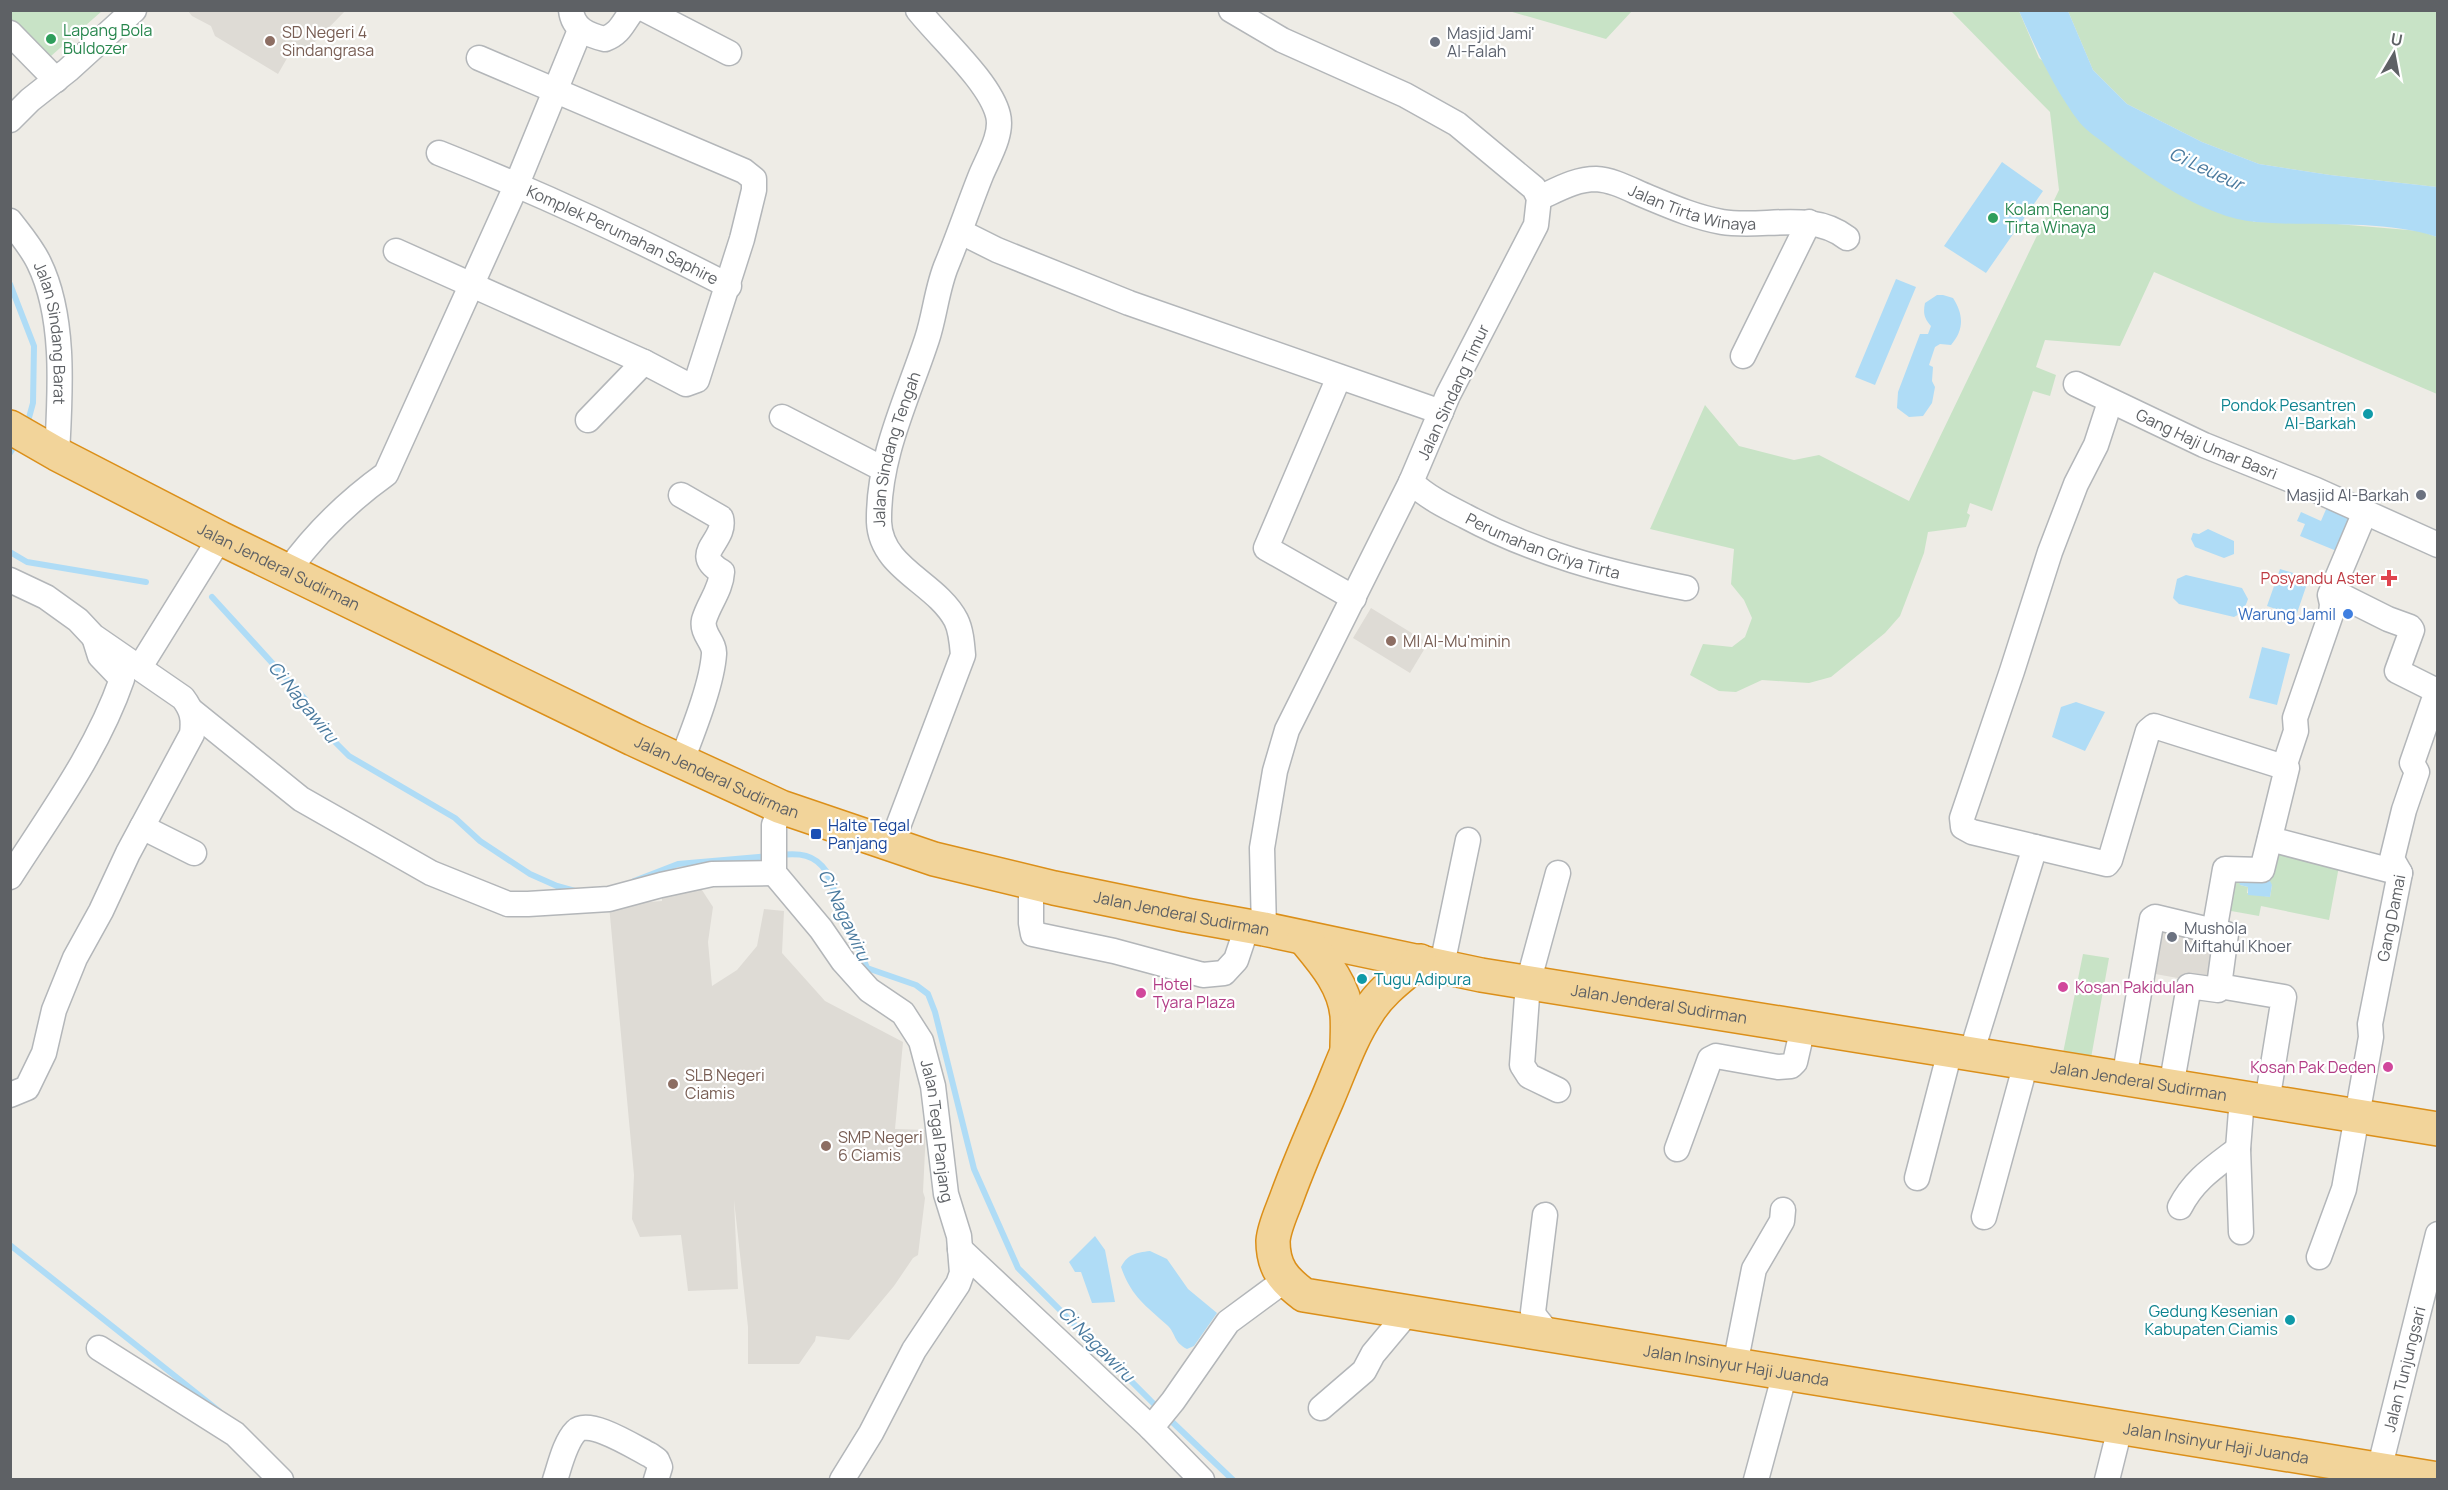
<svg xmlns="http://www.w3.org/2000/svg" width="2448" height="1490" font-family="Manrope,sans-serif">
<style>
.education{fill:#dedbd5}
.green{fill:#c8e3c6;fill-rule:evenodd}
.water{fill:#afdcf6}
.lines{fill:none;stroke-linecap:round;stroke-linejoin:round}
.stream{stroke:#afdcf6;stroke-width:6}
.minor-casing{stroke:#b3b6b9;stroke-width:27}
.highway-casing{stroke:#db8f19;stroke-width:36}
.minor{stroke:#fff;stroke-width:24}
.highway{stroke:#f2d49a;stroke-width:33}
.leisure-dot{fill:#2e9e5b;stroke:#fff;stroke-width:2}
.education-dot{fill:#8d6e63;stroke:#fff;stroke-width:2}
.worship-dot{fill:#6b7280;stroke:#fff;stroke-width:2}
.culture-dot{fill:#0f9aa8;stroke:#fff;stroke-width:2}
.health-dot{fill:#e0444e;stroke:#fff;stroke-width:2}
.shop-dot{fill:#3f7fe0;stroke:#fff;stroke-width:2}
.transit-dot{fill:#1a4fb4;stroke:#fff;stroke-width:2}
.hotel-dot{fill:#d1479c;stroke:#fff;stroke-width:2}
.labels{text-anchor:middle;stroke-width:4.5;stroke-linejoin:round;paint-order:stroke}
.leisure-label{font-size:16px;fill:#27864d;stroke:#fff;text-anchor:start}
.education-label{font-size:16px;fill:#785e54;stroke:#fff;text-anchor:start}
.worship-label{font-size:16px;fill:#5b616d;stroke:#fff;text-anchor:start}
.street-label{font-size:16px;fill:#5e6165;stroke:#fff}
.culture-label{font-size:16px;fill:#0d838f;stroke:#fff;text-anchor:end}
.health-label{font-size:16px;fill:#be3a42;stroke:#fff;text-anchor:end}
.shop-label{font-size:16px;fill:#366cbe;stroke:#fff;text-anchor:end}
.transit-label{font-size:16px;fill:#164399;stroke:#fff;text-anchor:start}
.hotel-label{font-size:16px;fill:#b23c85;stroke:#fff;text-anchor:start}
.water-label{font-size:18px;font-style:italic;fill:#4a7a9e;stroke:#fff}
</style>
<rect width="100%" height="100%" fill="#eeece6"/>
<path class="education" d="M346 10 304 53 294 46 278 74 215 36 211 26 192 16 188 11Z
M1371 608 1428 643 1410 673 1353 638Z
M700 887 713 907 708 942 712 986 737 970 757 946 764 909 784 911 782 953 825 1001 903 1042 895 1129 926 1130 923 1192 925 1198 918 1255 913 1258 894 1286 849 1340 816 1336 815 1341 799 1364H748V1327L734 1200 738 1289 688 1291 681 1235 640 1237 632 1219 634 1175 609 905 662 901V890Z
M2153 919 2226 936 2217 985 2144 972Z"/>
<path class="green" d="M11 11H102L51 56 11 21Z
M1509 11H1632L1606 39Z
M1951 11H2019L2039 58 2254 222 2325 223 2420 231 2437 237V394L2154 272 2120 346 2045 340 2036 367 2056 375 2050 396 2033 391 1992 511 1970 503 1967 513 1970 515 1966 527 1928 532 1924 553 1900 616 1885 633 1831 677 1809 683 1762 680 1736 692 1719 691 1690 675 1703 644 1732 647 1745 637 1752 618 1744 600 1731 584 1734 549 1650 529 1705 405 1739 446 1794 460 1819 455 1909 501 2059 190 2050 112Z
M2068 11H2437V187L2330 175 2259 164 2202 142 2127 104 2093 70Z
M2272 842 2340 861 2329 920 2261 906 2259 916 2220 909 2227 872 2266 873ZM2261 881H2267L2272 885 2270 897 2247 893 2248 887 2240 885Z
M2083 954 2109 958 2091 1058 2063 1053Z"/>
<path class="water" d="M2019 11H2068L2093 70 2127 104 2202 142 2259 164 2330 175 2437 187V237C2382 219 2314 227 2256 222 2205 218 2143 174 2104 143 2096 137 2086 130 2080 123 2054 89 2036 49 2019 11Z
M2002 162 2043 191 1986 273 1944 246Z
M1896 279 1916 287 1875 385 1855 377Z
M1937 295H1943L1953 298C1964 315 1964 330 1951 345L1940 344 1935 347 1929 365 1933 367 1932 381 1935 387 1932 403 1923 416 1909 417 1897 408 1898 392 1920 334H1928L1931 326C1924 318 1923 313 1925 303Z
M2327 507 2359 520 2344 554 2300 536 2305 524 2297 521 2301 512 2321 521Z
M2208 529 2234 541V554L2224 558 2195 547 2191 539 2193 533 2199 534Z
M2280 569 2309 578 2296 616 2267 606Z
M2186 575 2242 588 2248 599C2245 608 2242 613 2234 617L2179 604 2173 598 2177 579Z
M2262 647 2290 654 2277 705 2249 698Z
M2076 702 2105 712 2085 751 2052 737 2061 707Z
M2238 878 2270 881 2272 885 2270 897 2248 895V887L2240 885Z
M1095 1236 1105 1250 1115 1302 1092 1303 1081 1272H1075L1069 1262Z
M1150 1251 1167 1259 1188 1289 1217 1313 1194 1346 1187 1349C1173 1342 1176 1333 1167 1325 1145 1305 1131 1296 1121 1267 1128 1254 1135 1253 1150 1251Z"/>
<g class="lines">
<path class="stream" d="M10 284 34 346 33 403 27 425
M10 453 17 442
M10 552 27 562 146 582
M212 597 305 699 319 726 349 756 455 818 480 841 530 874 557 886 575 891
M780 855C800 853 814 854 826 871L867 968 916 985 928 994 935 1012 974 1169 1018 1268 1159 1409
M634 881 678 864 770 856
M10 1245 219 1411
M1166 1416 1233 1480"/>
<g class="minor-casing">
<g id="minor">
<path d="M571 10C573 29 588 35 605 39 621 33 623 22 633 10"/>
<path d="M646 10 729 53"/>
<path d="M1231 10 1282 40 1405 95 1457 124 1534 188 1539 198 1536 225 1448 395 1411 482 1287 730 1275 771 1262 848 1264 929"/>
<path d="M10 33 56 80"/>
<path d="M10 120 30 100 68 70 134 10"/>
<path id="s1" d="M439 153C538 192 634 237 729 286"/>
<path id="s2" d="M1539 198C1557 190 1575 179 1596 179 1614 180 1631 190 1648 197 1672 207 1695 217 1722 222 1763 229 1811 210 1847 238"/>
<path id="s3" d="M10 221C20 234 32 248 39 263 66 318 60 395 57 454"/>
<path d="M961 232 997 250 1129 303 1441 412"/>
<path d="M396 251 644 362 686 384 697 380 742 239 754 190V179L744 171 479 58"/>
<path d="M1743 356 1809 222"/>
<path d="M1339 377 1266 548 1354 598"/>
<path id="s4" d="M2076 384 2204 445 2316 490 2438 545"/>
<path d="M2110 402 2096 445 2076 484 2050 552 2012 671 1962 818 1963 827 1972 832 2107 864 2110 860 2148 731 2154 726 2287 768 2262 870 2225 869 2214 932"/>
<path d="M782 417 883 469"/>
<path d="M588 420 644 362"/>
<path id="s5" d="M1411 482C1427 497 1445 506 1465 516 1534 553 1609 573 1686 588"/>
<path d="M681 495 721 518C727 542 689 553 722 572 721 590 709 603 704 620 701 634 715 642 714 654 712 684 693 731 682 760"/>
<path d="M288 571C316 532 347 502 386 474L517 184 580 30"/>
<path d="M10 580 46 597 78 620 93 636 183 698C192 710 194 718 192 734L128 853 101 911 75 958 54 1010 44 1053 27 1088 10 1095"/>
<path d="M140 667 220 538"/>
<path d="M192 711 301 799 431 873 508 904H528L609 899 661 885 712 874 774 873"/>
<path d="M2284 767 2296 731 2295 718 2331 614 2332 604 2330 595 2365 512"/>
<path id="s6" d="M781 807 774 825V873L821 929 843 961 869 990 903 1013 921 1041 933 1086 946 1194 959 1236 962 1273 958 1284 914 1350 871 1433 842 1480"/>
<path d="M142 827 194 853"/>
<path d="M2270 839 2400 873"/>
<path id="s7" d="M891 845 963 655C962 643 961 630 956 620 936 582 881 569 879 522 878 456 907 400 927 339 935 315 937 287 947 264 959 235 969 205 981 175 988 158 1003 134 998 115 990 82 940 38 918 10"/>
<path d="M10 877C51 813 97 751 122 679L100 656 95 640"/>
<path d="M1031 882V923L1033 934 1114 951 1203 975 1224 973 1236 960 1247 927"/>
<path d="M1442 965 1468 840"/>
<path d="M1971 1054 2035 847"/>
<path d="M2124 1079 2152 919 2155 917 2226 934 2219 986 2284 997 2267 1102"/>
<path d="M2171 1087 2189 986 2218 990 2219 986"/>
<path d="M1558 1090 1529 1076 1522 1065 1528 983 1558 873"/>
<path d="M1677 1149 1710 1059 1716 1056 1778 1067 1791 1066 1795 1062 1803 1027"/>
<path d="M1917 1178 1950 1051"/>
<path d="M2180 1207C2194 1180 2213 1168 2238 1149"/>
<path d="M1545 1215 1533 1312C1536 1321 1544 1325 1547 1334"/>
<path d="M1984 1217 2026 1063"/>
<path d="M2241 1232 2238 1149 2242 1098"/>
<path d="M960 1249 1151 1428 1202 1480"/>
<path id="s8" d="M2319 1257 2344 1189 2371 1037 2370 1024 2400 873 2392 859 2404 810 2417 772 2412 763 2437 691 2397 671 2412 630 2410 627 2388 619 2332 591"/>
<path d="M99 1348 235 1434 281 1480"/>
<path d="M1735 1365 1754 1269 1782 1221 1783 1210"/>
<path d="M1321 1408 1364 1371 1373 1354 1409 1311"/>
<path d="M1151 1428 1173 1401 1228 1322 1285 1280"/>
<path id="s9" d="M2379 1470 2438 1234"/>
<path d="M555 1480C560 1465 565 1442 576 1431 589 1418 634 1447 650 1455L657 1460 660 1467 656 1480"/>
<path d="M1756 1480 1785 1373"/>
<path d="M2107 1480 2120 1428"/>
</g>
</g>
<g class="highway-casing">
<g id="highway">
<path id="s10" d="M10 427 57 454 220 538 633 739 781 807 934 859 1054 888 1186 915 1264 929 1481 975 2438 1129"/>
<path d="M1304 938C1323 961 1344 984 1347 1015 1348 1026 1347 1038 1347 1049"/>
<path id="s11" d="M1420 961C1401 977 1381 991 1368 1012 1350 1039 1340 1070 1327 1100 1313 1132 1299 1164 1287 1197 1282 1211 1274 1227 1273 1241 1273 1268 1284 1280 1304 1295L2438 1479"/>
</g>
</g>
<use href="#minor" class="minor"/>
<use href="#highway" class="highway"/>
</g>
<g class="leisure-dot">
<circle cx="51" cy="39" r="6"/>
<circle cx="1993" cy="218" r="6"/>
</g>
<g class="education-dot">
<circle cx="270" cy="41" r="6"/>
<circle cx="1391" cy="641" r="6"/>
<circle cx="673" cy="1084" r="6"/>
<circle cx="826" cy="1146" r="6"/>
</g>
<g class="worship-dot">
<circle cx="1435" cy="42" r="6"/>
<circle cx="2421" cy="495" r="6"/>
<circle cx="2172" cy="937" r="6"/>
</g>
<g class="culture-dot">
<circle cx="2368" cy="414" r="6"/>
<circle cx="1362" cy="979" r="6"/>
<circle cx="2290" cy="1320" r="6"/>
</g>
<path class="health-dot" d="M2386 569h6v6h6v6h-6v6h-6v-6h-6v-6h6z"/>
<circle class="shop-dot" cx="2348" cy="614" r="6"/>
<rect class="transit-dot" x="810" y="828" width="12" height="12" rx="3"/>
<g class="hotel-dot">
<circle cx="2063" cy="987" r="6"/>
<circle cx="1141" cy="993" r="6"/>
<circle cx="2388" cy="1067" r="6"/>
</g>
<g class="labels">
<g class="leisure-label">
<text x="63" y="36">Lapang Bola<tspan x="63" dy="18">Buldozer</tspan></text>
<text x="2005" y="215">Kolam Renang<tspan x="2005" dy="18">Tirta Winaya</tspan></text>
</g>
<g class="education-label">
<text x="282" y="38">SD Negeri 4<tspan x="282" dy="18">Sindangrasa</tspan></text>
<text x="1403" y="647">MI Al-Mu'minin</text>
<text x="685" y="1081">SLB Negeri<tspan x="685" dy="18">Ciamis</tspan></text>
<text x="838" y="1143">SMP Negeri<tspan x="838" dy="18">6 Ciamis</tspan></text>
</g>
<g class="worship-label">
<text x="1447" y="39">Masjid Jami'<tspan x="1447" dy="18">Al-Falah</tspan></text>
<text x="2409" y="501" text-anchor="end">Masjid Al-Barkah</text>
<text x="2184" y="934">Mushola<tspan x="2184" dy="18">Miftahul Khoer</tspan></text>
</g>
<g class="street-label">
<text dy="6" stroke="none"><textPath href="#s2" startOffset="162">Jalan Tirta Winaya</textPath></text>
<text dy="6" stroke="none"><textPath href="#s1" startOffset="201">Komplek Perumahan Saphire</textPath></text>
<text dy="6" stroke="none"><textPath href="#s3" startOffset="123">Jalan Sindang Barat</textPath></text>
<text transform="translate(1453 392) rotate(-65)" y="6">Jalan Sindang Timur</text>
<text dy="6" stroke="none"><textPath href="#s4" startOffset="144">Gang Haji Umar Basri</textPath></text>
<text dy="6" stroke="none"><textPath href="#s7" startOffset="442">Jalan Sindang Tengah</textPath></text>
<text dy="6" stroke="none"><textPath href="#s5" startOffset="148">Perumahan Griya Tirta</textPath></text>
<text dy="6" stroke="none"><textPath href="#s10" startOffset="303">Jalan Jenderal Sudirman</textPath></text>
<text dy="6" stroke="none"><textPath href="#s10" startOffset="789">Jalan Jenderal Sudirman</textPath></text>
<text dy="6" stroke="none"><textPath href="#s10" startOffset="1275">Jalan Jenderal Sudirman</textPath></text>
<text dy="6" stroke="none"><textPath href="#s8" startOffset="348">Gang Damai</textPath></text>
<text dy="6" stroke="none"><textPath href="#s10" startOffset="1761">Jalan Jenderal Sudirman</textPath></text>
<text dy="6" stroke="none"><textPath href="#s10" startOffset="2247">Jalan Jenderal Sudirman</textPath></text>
<text dy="6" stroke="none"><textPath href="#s6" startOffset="384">Jalan Tegal Panjang</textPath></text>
<text dy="6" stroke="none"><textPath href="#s11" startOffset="825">Jalan Insinyur Haji Juanda</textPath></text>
<text dy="6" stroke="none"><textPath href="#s9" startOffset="104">Jalan Tunjungsari</textPath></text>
<text dy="6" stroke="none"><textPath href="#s11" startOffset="1311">Jalan Insinyur Haji Juanda</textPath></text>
</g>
<g class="culture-label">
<text x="2356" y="411">Pondok Pesantren<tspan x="2356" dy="18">Al-Barkah</tspan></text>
<text x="1374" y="985" text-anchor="start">Tugu Adipura</text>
<text x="2278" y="1317">Gedung Kesenian<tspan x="2278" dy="18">Kabupaten Ciamis</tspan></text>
</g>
<g class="health-label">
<text x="2376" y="584">Posyandu Aster</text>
</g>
<g class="shop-label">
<text x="2336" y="620">Warung Jamil</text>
</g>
<g class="transit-label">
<text x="828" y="831">Halte Tegal<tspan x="828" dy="18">Panjang</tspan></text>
</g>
<g class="hotel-label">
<text x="1153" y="990">Hotel<tspan x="1153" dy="18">Tyara Plaza</tspan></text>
<text x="2075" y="993">Kosan Pakidulan</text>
<text x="2376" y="1073" text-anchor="end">Kosan Pak Deden</text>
</g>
<g class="water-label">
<text transform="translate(2206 169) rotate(25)" y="6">Ci Leueur</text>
<text transform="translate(303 702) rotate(51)" y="6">Ci Nagawiru</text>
<text transform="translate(844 915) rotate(65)" y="6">Ci Nagawiru</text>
<text transform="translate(1096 1344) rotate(45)" y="6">Ci Nagawiru</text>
</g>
</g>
<rect width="2448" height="1490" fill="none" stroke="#5e6165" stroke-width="24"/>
<g transform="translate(2394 54) rotate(10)" stroke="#ffffff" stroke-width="4.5" paint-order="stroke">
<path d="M0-4.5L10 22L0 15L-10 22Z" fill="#5e6165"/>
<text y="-9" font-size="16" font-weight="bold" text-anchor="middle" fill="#5e6165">U</text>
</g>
</svg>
